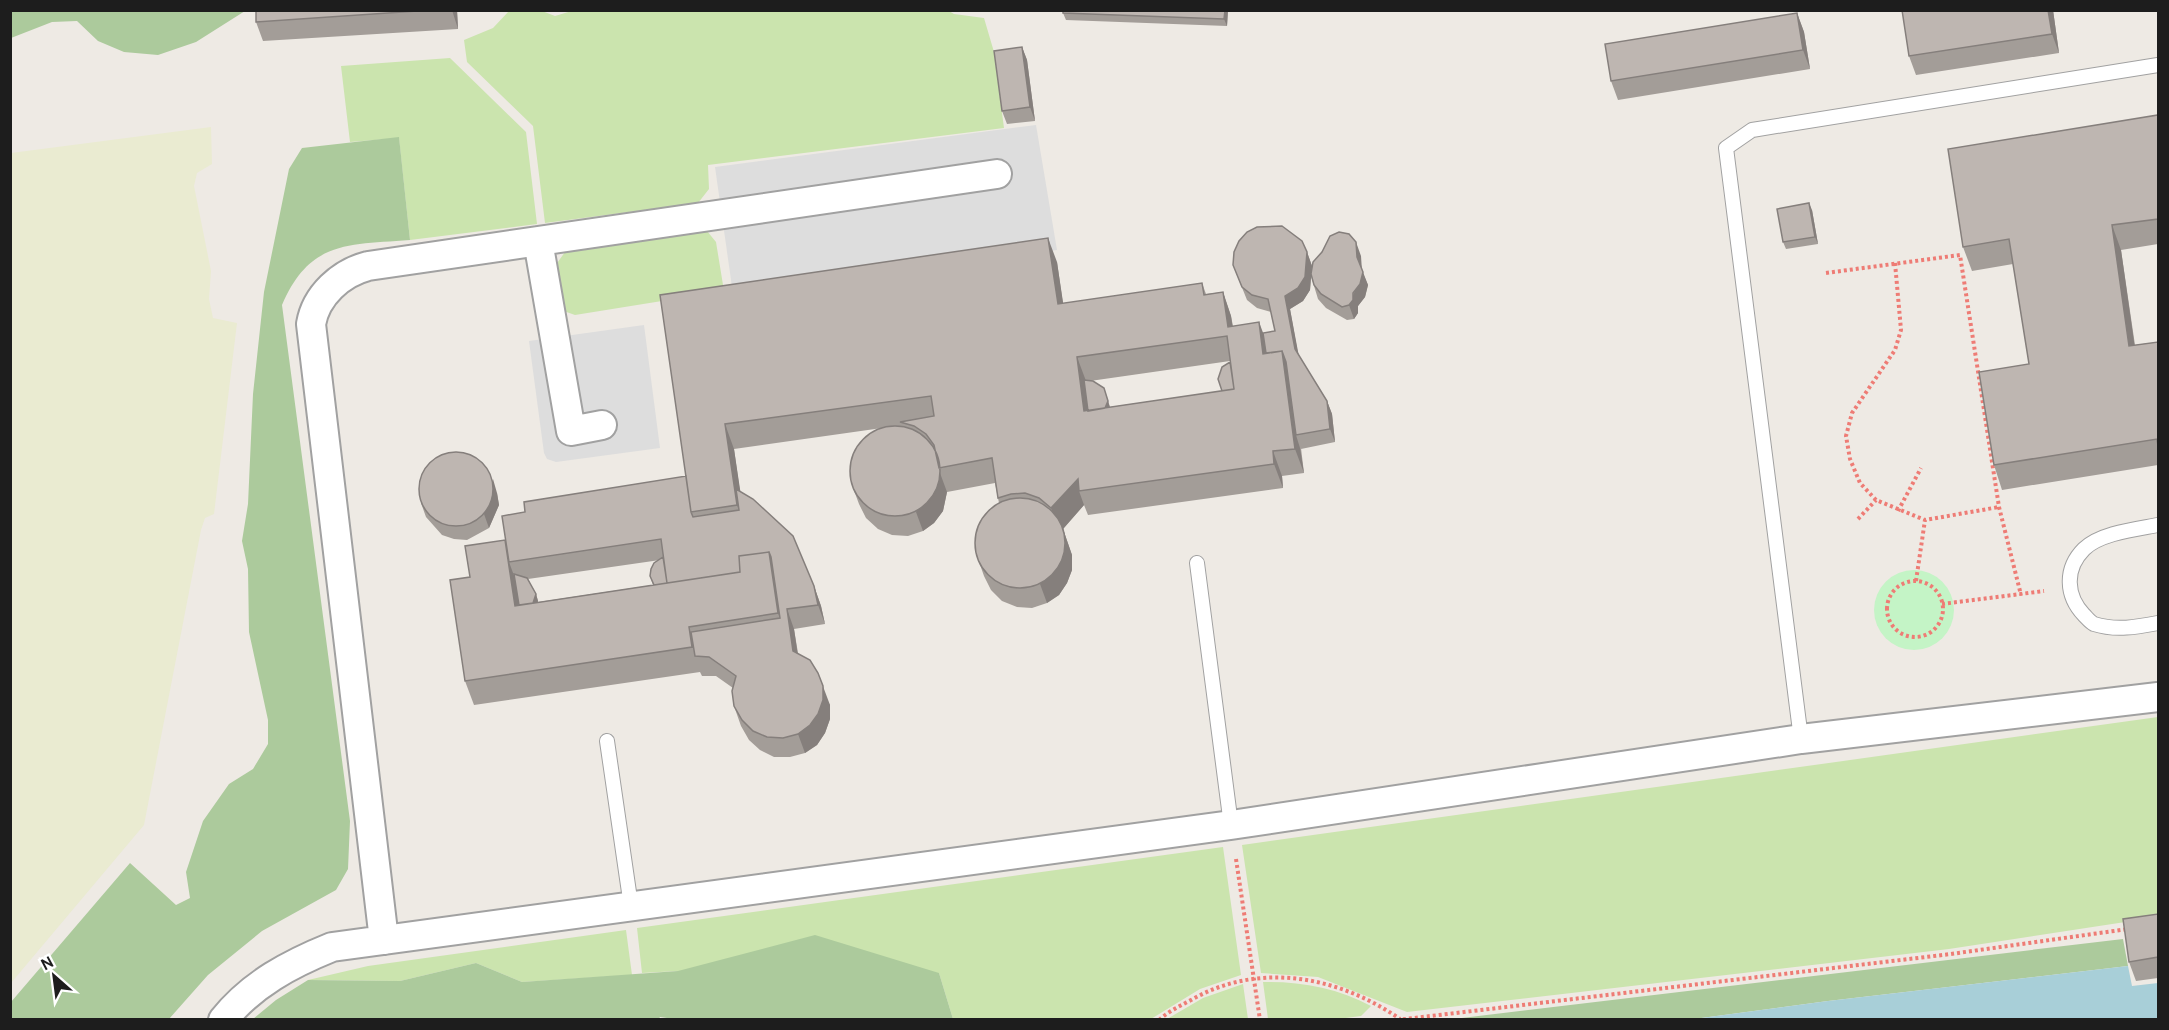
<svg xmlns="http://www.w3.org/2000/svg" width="2169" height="1030" font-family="Cabin,sans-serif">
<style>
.farmland{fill:#eaebd1}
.grass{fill:#cbe4ae}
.forest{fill:#acca9c}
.park{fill:#c4f4c6}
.parking{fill:#ddd}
.water{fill:#a8cfd8}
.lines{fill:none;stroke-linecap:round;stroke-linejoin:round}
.lane-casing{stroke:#a1a1a1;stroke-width:16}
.street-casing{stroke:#a1a1a1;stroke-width:32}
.path{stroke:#ee7c75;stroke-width:4;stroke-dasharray:3 3;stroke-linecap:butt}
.lane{stroke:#fff;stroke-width:14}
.street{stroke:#fff;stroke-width:28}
.wall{fill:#a39d98;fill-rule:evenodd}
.shaded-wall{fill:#857f7c}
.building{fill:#beb6b1;stroke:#857f7c;stroke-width:1.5;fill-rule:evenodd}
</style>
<rect width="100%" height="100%" fill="#eeeae4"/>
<path class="farmland" d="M211 127 212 164 197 173 194 186 211 271 209 299 213 318 237 323 214 514 205 518 201 530 144 825 11 983V153Z"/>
<path class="grass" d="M575 10 949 11 954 14 984 18 994 52 1004 128 708 165 709 189 698 203 545 223 533 126 467 62 464 40 493 28 509 11H542L555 16Z
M450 58 526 132 537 224 410 240 399 138 350 142 341 66Z
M707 231 716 242 724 291 575 315 558 309 550 273 565 252 576 247Z
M2158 717V917L1949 949 1407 1012 1318 977 1261 973 1242 845Z
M1223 847 1241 975 1200 989 1151 1019H953L939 973 678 971 642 973 637 928Z
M626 930 632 975 522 982 476 963 400 981 308 980 368 966Z
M1263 982C1300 981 1338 988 1371 1006L1361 1016 1338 1019H1268Z
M1243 984 1248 1019H1167L1203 998Z"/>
<path class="forest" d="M11 10H245V11L196 42 158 55 124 52 98 41 77 21 52 22 11 38Z
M399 137 410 240C348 245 310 240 282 305L350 821 348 869 336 890 262 931 208 975 169 1019H11V1002L130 863 176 905 190 898 186 872 203 821 229 784 253 769 268 744V720L249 632 248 569 242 541 248 504 253 394 264 292 289 169 302 148Z
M815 935 939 973 953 1019 681 1020 660 1017 658 1020 253 1019 276 1000 308 980 400 981 476 963 522 982 678 971Z
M2123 939 2128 966 1828 1001 1694 1019 1445 1020Z"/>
<path class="park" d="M1874 610a40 40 0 1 1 80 0a40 40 0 1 1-80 0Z"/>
<path class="parking" d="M1036 125 1057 250 734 301 715 167Z
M644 325 660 448 556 462 547 459 544 453 529 341Z"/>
<path class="water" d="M2128 966 2132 986 2158 983V1019H1694L1828 1001Z"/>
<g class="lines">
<g class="lane-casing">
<path id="lane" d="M2158 525C2137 529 2100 533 2084 549 2064 569 2066 596 2084 615 2087 618 2090 622 2094 624 2116 631 2137 627 2158 623
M1197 563 1231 825
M1801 739 1726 148 1752 130 2158 65
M607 741 631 906"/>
</g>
<g class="street-casing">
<path id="street" d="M538 241 571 431 602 425
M384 940 311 324C316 295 341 273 368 266L997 174
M223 1020C252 984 290 964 332 947L1231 825 1801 739 2158 697"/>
</g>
<path class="path" d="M1895 263 1901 330 1895 350 1852 413 1846 436 1850 459 1860 483 1876 500 1925 520 1999 507
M1826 273 1960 255 1999 507 2021 595
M1898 511 1921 468
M1858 519 1876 500
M1916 581 1925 520
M1887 609a28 28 0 1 1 56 0a28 28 0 1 1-56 0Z
M1942 604 2044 591
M1236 859 1260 1020
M1159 1020C1169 1011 1180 1006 1191 1000 1259 961 1338 976 1400 1019
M1397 1020 1951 954 2128 929"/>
<use href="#lane" class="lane"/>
<use href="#street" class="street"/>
</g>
<path class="wall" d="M256 10H457L458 29 263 41 256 22Z
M1063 10H1228L1227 26 1066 20 1063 13Z
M1902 10H2053L2059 53 1916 75 1909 56Z
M1797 13 1804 32 1810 69 1618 100 1611 81Z
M1022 47 1027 60 1035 121 1007 124 1002 111Z
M2158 115V244L2121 250 2135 345 2158 342V465L2002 490 1994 465 2029 364 2013 264 1972 271 1963 247Z
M1812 210 1818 244 1786 249 1783 242Z
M1307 252 1312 266 1361 256V269L1368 285 1365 297 1358 306V313L1354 319 1347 320 1326 308 1318 299 1311 276 1310 290 1303 301 1290 309 1298 354 1327 401 1332 414 1335 442 1301 449V448L1304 473 1282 476 1283 488 1088 515 1084 505 1063 529 1072 555V570L1067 583 1059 595 1047 603 1032 608 1017 607 1002 601 991 590 984 576 977 556 999 503 995 483 947 492 943 511 934 523 923 531 908 536 892 535 878 529 866 518 859 504 852 485 882 428 734 449 740 492 814 586 821 606 825 624 794 629 798 653 830 705V719L825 733 817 745 805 753 790 757H774L760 750 749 740 741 726 734 706 733 688 716 676H702L700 672 474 705 465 681 470 577 507 544 525 512 686 476 660 295 1057 262 1063 304 1202 283 1206 294 1223 292 1231 316 1233 326 1263 333 1275 331 1271 312 1257 308 1247 300 1233 265ZM1230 361 1222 391 1110 407 1104 388 1090 381ZM660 560 650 576 653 585 538 602V601L536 594 528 579Z
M497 493 499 505 489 528 467 540 454 539 442 535 426 517 421 503Z
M2158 914V978L2136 981 2129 962Z"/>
<path class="shaded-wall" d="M452 10H457L458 29Z
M1225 10H1228L1227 26 1224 19Z
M2048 10H2053L2059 53 2052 34Z
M1797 13 1804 32 1810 69 1803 50Z
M1022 47 1027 60 1035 121 1030 107Z
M1809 203 1812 210 1818 244 1815 237Z
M2112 225 2121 250 2138 370 2129 346Z
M1048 238 1057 262 1067 329 1058 304Z
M1356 242 1361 256 1362 271 1357 257Z
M1307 252 1312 266 1310 290 1303 301 1290 309 1300 362 1295 349 1285 296Z
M1363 272 1368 285 1365 297 1358 306V313L1354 319 1349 305Z
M1223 292 1231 316 1236 351 1228 327Z
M1259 322 1268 346 1270 364 1263 354Z
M1282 351 1291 376 1296 435 1300 448 1304 473 1295 449Z
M1077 357 1086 381 1091 419 1084 411Z
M1108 401 1110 408 1098 418Z
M1327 401 1332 414 1335 442 1330 429Z
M725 424 734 449 746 529 737 505Z
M1273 451 1282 476 1283 488 1274 464Z
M940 473 947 492 943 511 934 523 923 531 916 512Z
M493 479 497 493 499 505 489 528 484 514Z
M1078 479 1079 491 1084 505 1063 529 1072 555V570L1067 583 1059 595 1047 603 1040 584 1059 533 1051 508Z
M505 540 513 561 509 562 516 581 524 630 515 606Z
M769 552 778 576 787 637 778 613Z
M814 586 821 606 825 624 818 605Z
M536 594 538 601 534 613 532 607Z
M787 609 794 629 800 670 793 651Z
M818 673 830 705V719L825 733 817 745 805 753 798 734Z"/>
<path class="building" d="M256 10H432L256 22Z
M1063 10H1225L1224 19 1063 13Z
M1902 10H2048L2052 34 1909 56Z
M1797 13 1803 50 1611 81 1605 44Z
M1022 47 1030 107 1002 111 994 51Z
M2158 115V219L2112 225 2129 346 2158 342V446L2157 439 1994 465 1979 372 2029 364 2009 239 1963 247 1948 149Z
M1809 203 1815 237 1783 242 1777 209Z
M1282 226 1302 241 1307 252 1305 277 1298 288 1285 296 1295 349 1327 401 1330 429 1296 435 1286 362 1282 351 1266 353 1263 333 1275 331 1268 299 1252 295 1242 287 1233 265 1234 252 1239 241 1247 232 1257 227Z
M1339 232 1349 234 1356 242 1357 257 1363 272 1360 284 1353 293V300L1349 305 1342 307 1321 294 1314 285 1311 274 1313 262 1322 252 1330 236Z
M1048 238 1058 304 1202 283 1204 295 1223 292 1228 327 1259 322 1263 354 1282 351 1295 449 1273 451 1274 464 1079 491 1078 479 1051 508 1039 498 1025 493 1011 494 998 498 992 458 939 468 934 445 926 434 914 426 900 422 934 416 931 396 725 424 737 505 691 512 660 295ZM1227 336 1234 389 1084 411 1077 357Z
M1230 362 1234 389 1222 391 1218 379 1222 367Z
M1084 380 1093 381 1104 388 1108 401 1105 408 1088 411Z
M850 471a45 45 0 1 1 90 0a45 45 0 1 1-90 0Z
M419 489a37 37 0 1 1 74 0a37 37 0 1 1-74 0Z
M686 476 691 512 693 517 739 510 736 489 753 499 793 536 814 586 818 605 787 609 793 651 810 660 818 673 823 686V700L818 714 810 725 798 734 783 738 767 737 753 731 742 720 734 706 732 691 736 676 709 657 695 656 691 632 780 618 771 557 769 552 739 556 740 572 667 583 661 539 509 562 502 516 525 512 524 502Z
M975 543a45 45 0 1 1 90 0a45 45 0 1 1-90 0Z
M505 540 515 606 740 572 739 556 769 552 778 613 689 627 692 647 465 681 450 580 470 577 465 546Z
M663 557 667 583 654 585 650 576 651 569 654 563Z
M514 574 527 578 536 594 533 603 519 605Z
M2158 914V957L2129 962 2123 919Z"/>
<rect width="2169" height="1030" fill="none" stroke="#1d1d1d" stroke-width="24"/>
<g transform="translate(54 976) rotate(332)" stroke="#ffffff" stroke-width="4.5" paint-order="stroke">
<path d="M0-4.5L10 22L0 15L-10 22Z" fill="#1d1d1d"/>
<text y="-9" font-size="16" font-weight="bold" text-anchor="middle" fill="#1d1d1d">N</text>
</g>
</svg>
